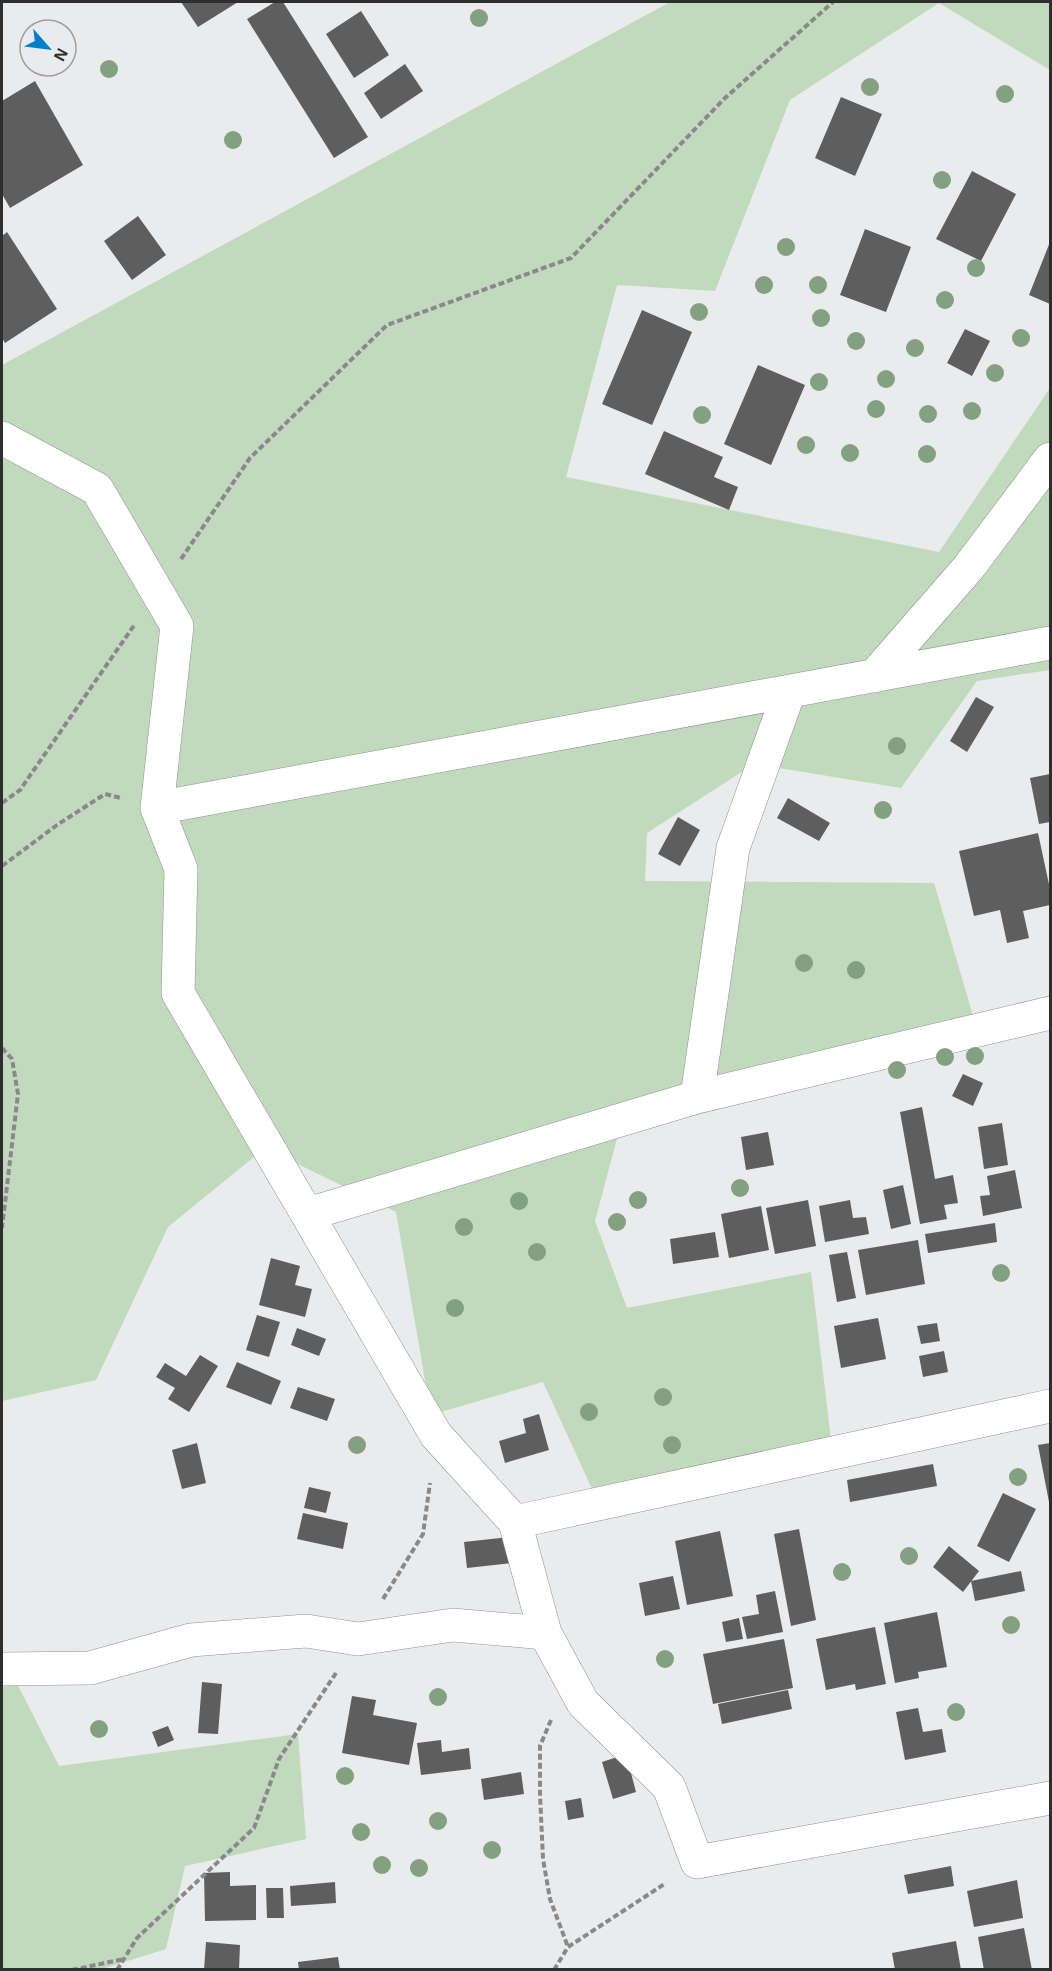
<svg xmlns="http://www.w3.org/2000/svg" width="1052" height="1971" font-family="Arial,sans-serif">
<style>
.green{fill:#c1dabd}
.building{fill:#5e5e5f}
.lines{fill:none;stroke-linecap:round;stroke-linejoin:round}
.minor-casing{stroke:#909192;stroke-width:34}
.path{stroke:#89898a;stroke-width:4;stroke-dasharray:6 3;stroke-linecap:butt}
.minor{stroke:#fff;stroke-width:33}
.tree{fill:#83a081}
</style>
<rect width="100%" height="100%" fill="#eaebec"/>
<path class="green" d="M670 2H1050V70L939 3 790 100 715 291 617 285 566 477 939 552 1050 388V670L977 681 901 788 754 764 647 833 645 881 934 883 981 1043 618 1135 595 1221 627 1308 811 1272 832 1448 604 1515 543 1382 431 1415 396 1212 265 1148 168 1227 96 1380 2 1401V365Z
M2 1654 59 1766 298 1734 306 1839 185 1866 166 1949 102 1969H2Z"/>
<path class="building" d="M181 2H238L198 27Z
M275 2H283L368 137 334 158 247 19Z
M361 11 389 55 354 78 326 34Z
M405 64 423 91 381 119 364 93Z
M35 81 83 165 10 208 2 194V101Z
M841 97 882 114 855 176 815 158Z
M972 171 1016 194 981 261 936 239Z
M138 216 166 255 132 280 104 241Z
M865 229 911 247 886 312 840 295Z
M7 232 57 309 5 343 2 338V236Z
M1050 242V304L1029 295Z
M642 310 692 332 652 425 602 404Z
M965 329 990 341 972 376 947 363Z
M758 365 805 385 771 465 724 444Z
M664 431 723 457 714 477 738 487 729 510 645 474Z
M976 697 994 707 967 752 950 741Z
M1050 774V822L1039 824 1030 778Z
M788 798 830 823 819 841 777 818Z
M678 817 700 830 680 866 658 854Z
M1038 833 1050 889V905L1023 911 1029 938 1007 943 1000 910 974 916 959 851Z
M963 1074 983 1083 973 1106 952 1096Z
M922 1107 935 1179 953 1175 958 1203 944 1205 947 1219 920 1224 900 1112Z
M1002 1123 1008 1165 984 1169 978 1127Z
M768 1132 774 1165 746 1170 741 1137Z
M1015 1170 1022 1208 983 1216 980 1196 990 1195 987 1176Z
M903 1185 911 1224 891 1229 883 1190Z
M808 1200 816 1246 775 1254 766 1208Z
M850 1200 853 1218 866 1217 869 1234 825 1242 819 1206Z
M761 1206 769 1250 729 1258 721 1214Z
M995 1223 997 1242 928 1253 925 1234Z
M715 1232 719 1257 673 1264 670 1239Z
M918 1240 925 1284 866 1295 858 1250Z
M847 1252 856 1298 837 1302 829 1255Z
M271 1258 300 1266 295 1285 312 1289 305 1317 259 1305Z
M257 1315 280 1322 269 1357 246 1350Z
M878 1318 886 1359 841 1368 834 1326Z
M937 1323 940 1341 921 1344 917 1326Z
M297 1328 326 1339 319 1356 291 1345Z
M944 1351 948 1372 923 1377 919 1356Z
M200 1355 218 1366 189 1412 168 1399 175 1388 156 1377 165 1363 186 1376Z
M237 1362 281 1381 271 1405 226 1387Z
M298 1387 335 1399 327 1421 290 1408Z
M539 1414 549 1450 505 1463 499 1441 526 1433 523 1419Z
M197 1443 206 1483 182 1489 172 1450Z
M1050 1443V1502H1049L1038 1445Z
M933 1464 937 1486 850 1502 847 1480Z
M309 1487 331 1492 326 1513 304 1508Z
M1003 1493 1036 1509 1009 1562 977 1546Z
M303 1513 348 1523 343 1549 297 1539Z
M799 1529 816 1620 791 1626 774 1534Z
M720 1531 733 1596 687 1605 675 1541Z
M509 1537 512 1563 467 1568 464 1542Z
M949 1546 979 1571 963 1592 933 1567Z
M1021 1571 1025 1591 975 1601 971 1581Z
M673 1576 680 1609 645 1616 639 1583Z
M775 1591 783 1632 747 1639 742 1617 759 1614 756 1595Z
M937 1612 947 1667 918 1672 919 1678 895 1683 884 1623Z
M739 1618 743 1639 726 1642 722 1622Z
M875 1627 886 1684 856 1690 855 1684 826 1690 816 1639Z
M784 1639 793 1688 713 1704 703 1654Z
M202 1682 222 1684 218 1734 198 1733Z
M788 1690 792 1709 722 1724 718 1704Z
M352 1696 376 1700 373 1715 417 1723 409 1765 342 1753Z
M918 1708 923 1732 942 1729 946 1752 905 1760 896 1712Z
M168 1726 174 1740 158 1747 152 1732Z
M441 1740 442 1752 469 1748 471 1769 421 1775 417 1743Z
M626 1754 636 1792 613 1799 602 1762Z
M521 1772 524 1794 484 1800 481 1779Z
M581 1798 584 1817 568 1820 565 1801Z
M951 1866 954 1886 908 1894 904 1875Z
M230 1872V1886L256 1885V1920L205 1921 204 1873Z
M1017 1880 1023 1918 974 1927 967 1891Z
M335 1882 336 1903 291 1906 290 1886Z
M266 1888H283L284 1918H267Z
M1024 1928 1032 1970H984L978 1937Z
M956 1941 961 1970H895L892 1953Z
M206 1942 240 1945 239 1970H204Z
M338 1957 340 1970H299L298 1962Z"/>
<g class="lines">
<g class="minor-casing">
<path id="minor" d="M2 438 97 489 177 626 157 808 181 869 178 993 436 1435 515 1522 545 1633 583 1703 669 1787 697 1862 1050 1798
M874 676 969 567 1050 459
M157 808 1050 643
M697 1097 733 848 789 692
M308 1214 697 1097 1050 1013
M515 1522 1050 1406
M2 1669 90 1668 191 1640 306 1631 358 1639 453 1625 545 1633"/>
</g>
<path class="path" d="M181 559 250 458 387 325 571 258 725 98 833 2
M2 803 20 790 135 624
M2 866 57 825 105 794 121 798
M2 1048 12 1059 18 1094 2 1228
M383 1599 423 1534 430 1483
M551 1720 540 1746V1794L543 1859 550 1899 568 1947
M72 1970 124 1959
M117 1970 137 1938 254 1828 279 1759 336 1673
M554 1970 568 1947 666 1883"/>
<use href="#minor" class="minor"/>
</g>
<g class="tree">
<circle cx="479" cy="18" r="9"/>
<circle cx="109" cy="69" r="9"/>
<circle cx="870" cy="87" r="9"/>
<circle cx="1005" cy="94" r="9"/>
<circle cx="233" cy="140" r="9"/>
<circle cx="942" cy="180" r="9"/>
<circle cx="786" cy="247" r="9"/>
<circle cx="976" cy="268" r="9"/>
<circle cx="764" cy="285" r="9"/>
<circle cx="818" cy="285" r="9"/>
<circle cx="945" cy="300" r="9"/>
<circle cx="699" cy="312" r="9"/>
<circle cx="821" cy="318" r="9"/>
<circle cx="1021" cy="338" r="9"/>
<circle cx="856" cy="341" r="9"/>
<circle cx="915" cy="348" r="9"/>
<circle cx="995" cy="373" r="9"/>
<circle cx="886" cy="379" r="9"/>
<circle cx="819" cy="382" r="9"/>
<circle cx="876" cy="409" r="9"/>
<circle cx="972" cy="411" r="9"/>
<circle cx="928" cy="414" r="9"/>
<circle cx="702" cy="415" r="9"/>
<circle cx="806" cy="445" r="9"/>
<circle cx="850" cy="453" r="9"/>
<circle cx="927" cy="454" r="9"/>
<circle cx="897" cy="746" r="9"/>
<circle cx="883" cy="810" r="9"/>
<circle cx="804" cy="963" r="9"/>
<circle cx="856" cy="970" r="9"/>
<circle cx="975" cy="1056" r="9"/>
<circle cx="945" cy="1057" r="9"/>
<circle cx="897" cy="1070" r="9"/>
<circle cx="740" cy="1188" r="9"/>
<circle cx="638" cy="1200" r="9"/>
<circle cx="519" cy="1201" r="9"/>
<circle cx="617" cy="1222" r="9"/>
<circle cx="464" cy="1227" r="9"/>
<circle cx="537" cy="1252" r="9"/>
<circle cx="1001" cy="1273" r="9"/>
<circle cx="455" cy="1308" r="9"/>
<circle cx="663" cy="1397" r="9"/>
<circle cx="589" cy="1412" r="9"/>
<circle cx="357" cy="1445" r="9"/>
<circle cx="672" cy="1445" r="9"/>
<circle cx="1018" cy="1477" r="9"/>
<circle cx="909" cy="1556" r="9"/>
<circle cx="842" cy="1572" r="9"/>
<circle cx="1011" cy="1625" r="9"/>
<circle cx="665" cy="1659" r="9"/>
<circle cx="438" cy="1697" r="9"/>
<circle cx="956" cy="1712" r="9"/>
<circle cx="99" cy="1729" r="9"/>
<circle cx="345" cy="1776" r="9"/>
<circle cx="438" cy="1821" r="9"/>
<circle cx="361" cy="1832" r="9"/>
<circle cx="492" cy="1850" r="9"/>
<circle cx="382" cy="1865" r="9"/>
<circle cx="419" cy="1868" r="9"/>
</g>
<rect width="1052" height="1971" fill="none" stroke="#2e2e2f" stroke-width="6"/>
<g transform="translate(48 48) rotate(118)"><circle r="28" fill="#eaebec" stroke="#9f9fa0" stroke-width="1.5"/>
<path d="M0-4.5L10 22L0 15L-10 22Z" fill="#007fc8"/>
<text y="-9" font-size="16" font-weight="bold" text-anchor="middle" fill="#2e2e2f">N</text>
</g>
</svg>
